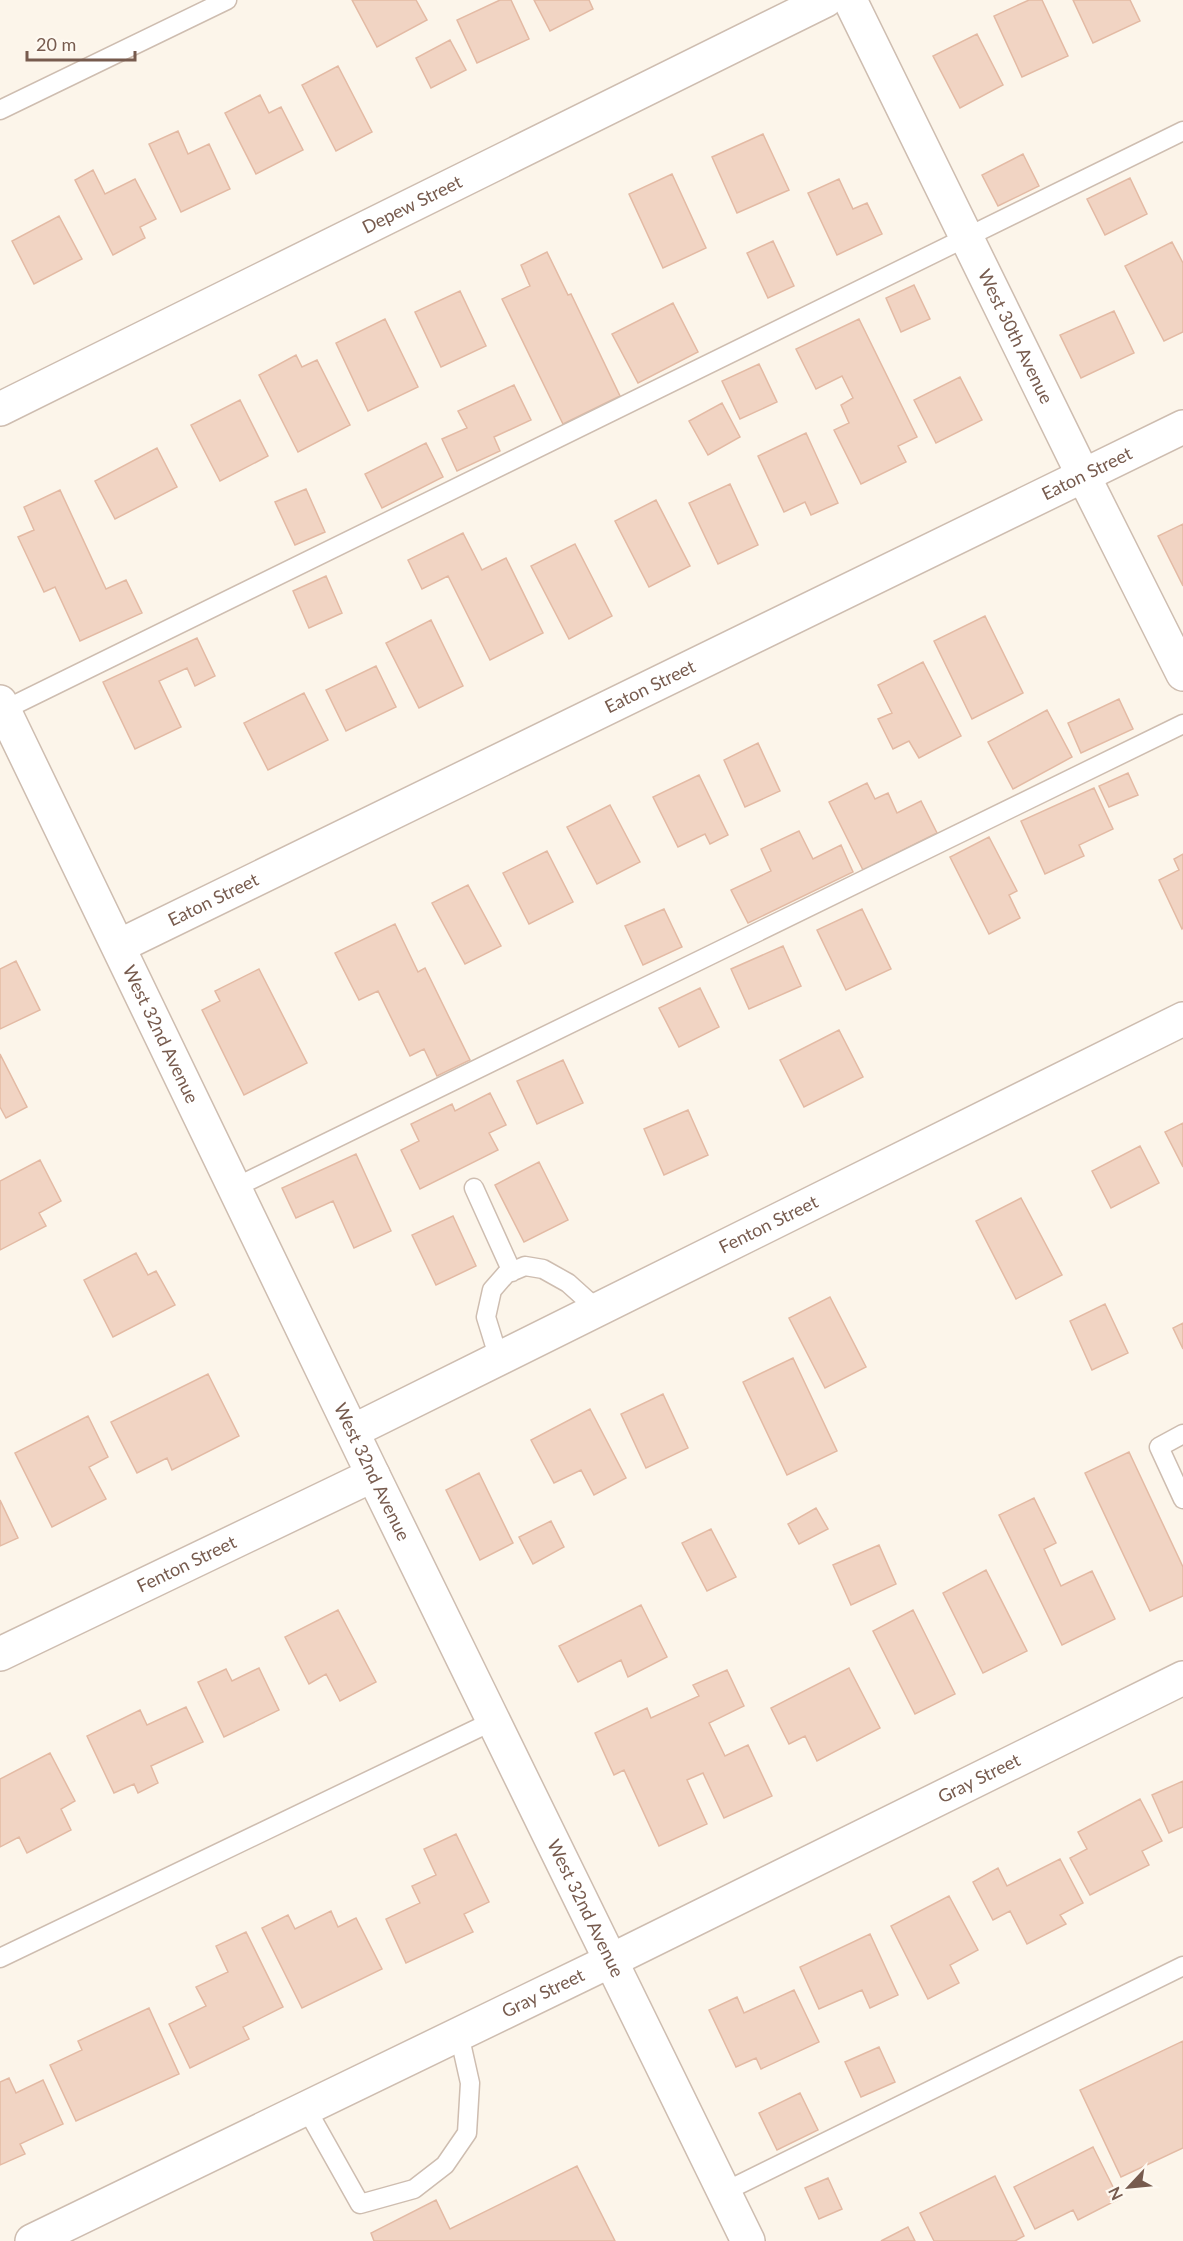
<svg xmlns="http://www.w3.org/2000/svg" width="1183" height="2241" font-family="Lato,sans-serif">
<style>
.building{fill:#f1d4c3;stroke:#e3baa4;stroke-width:1.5}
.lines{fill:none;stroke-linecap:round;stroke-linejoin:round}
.service-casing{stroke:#cebdb0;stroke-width:21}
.minor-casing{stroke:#cebdb0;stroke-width:36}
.tertiary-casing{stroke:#cebdb0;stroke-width:36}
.service{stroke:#fff;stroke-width:18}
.minor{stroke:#fff;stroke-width:33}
.tertiary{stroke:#fff;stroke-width:33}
.labels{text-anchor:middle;stroke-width:6;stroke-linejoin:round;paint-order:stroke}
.street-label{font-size:18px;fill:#775b4e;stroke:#fef9f1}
</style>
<rect width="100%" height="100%" fill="#fcf5ea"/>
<path class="building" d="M352 0H416L427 20 377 47Z
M500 0H511L529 39 477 63 457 20Z
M534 0H589L593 9 550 31Z
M1029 0H1042L1068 56 1022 77 994 16Z
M1073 0H1130L1140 21 1093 43Z
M977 34 1003 85 960 108 933 56Z
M450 40 466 70 431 88 416 58Z
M338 66 372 132 336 151 302 85Z
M260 95 269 113 281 107 303 150 256 174 225 113Z
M178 131 188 154 209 144 230 189 181 212 149 144Z
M763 134 789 190 737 213 712 157Z
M1023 154 1039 186 998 206 982 175Z
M93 170 105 194 135 179 156 219 140 227 145 238 113 255 75 180Z
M672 174 706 248 663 268 629 194Z
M1130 178 1147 214 1105 235 1087 199Z
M839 179 853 209 867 203 882 234 837 255 808 193Z
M59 216 82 259 34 284 12 241Z
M773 241 794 286 768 298 747 253Z
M1172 242 1183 263V332L1164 341 1125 266Z
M547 252 568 295 571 294 620 396 563 424 502 299 530 286 521 265Z
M914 285 930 319 901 332 886 298Z
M460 291 486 346 441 367 415 312Z
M673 303 698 352 638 383 612 334Z
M1114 311 1134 353 1081 378 1060 335Z
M385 319 418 387 368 411 336 343Z
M859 319 917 437 898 446 906 462 861 484 834 430 849 423 841 405 853 398 842 376 816 389 796 349Z
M296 355 302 367 317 360 350 425 298 452 259 375Z
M759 364 777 402 740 419 722 381Z
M960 377 982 420 936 443 914 400Z
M514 385 531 420 494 437 500 451 457 471 442 439 467 428 458 411Z
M240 400 268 456 220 481 191 425Z
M722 403 740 437 708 455 689 421Z
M806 433 838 503 811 515 805 502 784 512 758 456Z
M426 443 443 477 382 508 365 474Z
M157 448 177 487 115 519 95 481Z
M730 484 758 545 718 564 689 503Z
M306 489 325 532 295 545 275 502Z
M60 490 106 589 126 580 142 613 80 641 55 587 44 592 18 537 34 530 24 507Z
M656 500 690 566 649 587 615 521Z
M1183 524V586L1158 536Z
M463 533 482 570 506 558 543 633 490 660 448 576 422 589 408 560Z
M575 544 612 616 569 639 531 566Z
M326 576 342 613 309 628 293 591Z
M985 616 1023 693 972 719 934 641Z
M431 620 463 686 419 708 386 643Z
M197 638 215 676 195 686 187 668 159 681 181 727 135 749 103 682Z
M923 662 961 736 919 758 909 741 893 749 878 719 892 713 878 685Z
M376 666 396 707 346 731 326 690Z
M304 693 328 740 268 770 244 723Z
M1119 699 1133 729 1081 753 1068 723Z
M1047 710 1072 757 1013 789 988 742Z
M758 743 780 791 745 807 724 760Z
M1128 773 1138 795 1109 807 1099 786Z
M699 775 728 835 710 844 705 834 678 847 653 797Z
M867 783 875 799 888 793 897 813 921 801 937 833 863 870 829 802Z
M1094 788 1113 829 1079 845 1084 856 1045 874 1021 821Z
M610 805 640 862 597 884 567 827Z
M799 831 813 859 841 845 853 872 748 923 731 890 771 871 761 849Z
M989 837 1017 891 1009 895 1020 918 989 934 950 857Z
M547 851 573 902 529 924 503 873Z
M1183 854V928L1182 929 1159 880 1179 870 1174 859Z
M468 885 501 946 465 964 432 903Z
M664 909 682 947 643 965 625 926Z
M862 909 891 969 846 990 817 930Z
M395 924 418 972 425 968 470 1060 437 1076 424 1049 410 1056 378 991 359 1000 335 953Z
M783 946 801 986 749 1009 731 969Z
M16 961 40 1010 0 1029V969Z
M259 969 307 1063 244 1095 202 1010 220 1001 215 991Z
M700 988 719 1027 679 1047 659 1008Z
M839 1030 863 1077 804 1107 780 1060Z
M0 1054 27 1107 6 1118 0 1107Z
M563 1060 583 1103 537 1124 517 1081Z
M490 1093 506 1125 489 1133 498 1150 420 1189 401 1150 419 1141 411 1124 452 1104 455 1111Z
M688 1110 708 1155 664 1175 644 1129Z
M1183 1123V1167L1165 1132Z
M1140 1146 1159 1183 1111 1208 1092 1171Z
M356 1154 391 1231 354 1248 333 1201 296 1218 282 1188Z
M40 1160 61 1201 39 1213 46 1226 0 1250V1181Z
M539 1162 568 1220 524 1242 495 1185Z
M1021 1198 1062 1275 1016 1299 976 1221Z
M453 1216 476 1266 436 1285 412 1235Z
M136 1253 148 1275 156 1271 175 1305 113 1337 84 1280Z
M830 1297 866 1367 825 1388 789 1318Z
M1105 1304 1128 1353 1092 1370 1070 1321Z
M1183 1323V1349L1173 1328Z
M793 1358 837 1451 787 1475 743 1382Z
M208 1374 239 1436 172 1470 167 1458 137 1473 111 1422Z
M663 1394 688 1448 646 1468 621 1414Z
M590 1409 626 1478 594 1495 581 1470 554 1483 531 1440Z
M88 1416 108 1457 89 1467 106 1499 52 1527 15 1453Z
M1129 1452 1183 1567V1596L1150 1611 1085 1473Z
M479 1473 513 1543 480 1560 446 1490Z
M1034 1498 1056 1543 1044 1549 1061 1586 1092 1571 1115 1619 1062 1645 999 1515Z
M0 1500 18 1538 0 1546Z
M816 1508 828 1529 799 1544 788 1524Z
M551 1521 564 1547 533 1564 519 1537Z
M711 1529 736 1577 707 1591 682 1543Z
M879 1545 896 1584 851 1605 833 1565Z
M986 1570 1027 1651 983 1673 943 1593Z
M641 1605 667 1657 628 1677 621 1660 578 1682 559 1646Z
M338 1610 376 1682 340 1701 326 1674 309 1684 285 1637Z
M913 1610 955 1694 915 1714 873 1631Z
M259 1668 279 1710 224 1737 198 1682 226 1669 232 1681Z
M849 1668 880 1728 817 1761 805 1736 789 1744 771 1708Z
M727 1670 744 1706 709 1723 725 1756 748 1745 772 1796 724 1818 703 1773 687 1780 707 1824 659 1846 624 1770 614 1775 595 1733 647 1708 651 1718 699 1696 693 1685Z
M186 1707 203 1742 151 1766 158 1783 138 1793 134 1784 114 1793 87 1736 140 1710 147 1725Z
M50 1753 75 1801 61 1809 71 1830 27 1853 19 1837 0 1847V1779Z
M1183 1781V1827L1169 1833 1152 1795Z
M1140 1799 1162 1841 1142 1851 1149 1865 1090 1895 1070 1858 1087 1849 1078 1832Z
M456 1834 489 1902 464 1914 473 1932 406 1963 386 1919 420 1903 412 1886 436 1875 424 1849Z
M1060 1859 1083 1903 1060 1915 1066 1924 1027 1944 1010 1911 993 1920 973 1882 998 1868 1007 1886Z
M949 1896 978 1950 950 1965 959 1983 928 1999 891 1926Z
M331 1911 338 1927 356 1918 382 1969 302 2008 262 1928 288 1915 295 1929Z
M246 1932 283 2007 243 2027 249 2039 190 2068 169 2024 206 2006 196 1987 228 1972 216 1946Z
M870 1934 898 1995 870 2008 862 1990 819 2009 800 1967Z
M794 1990 819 2042 761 2069 756 2058 736 2067 709 2010 737 1997 744 2013Z
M149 2008 179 2074 76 2121 50 2065 82 2050 78 2041Z
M1183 2041V2148L1121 2177 1080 2090Z
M879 2047 895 2082 861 2097 845 2062Z
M9 2078 16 2093 43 2080 63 2124 20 2144 25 2154 0 2165V2082Z
M800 2093 818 2130 777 2150 759 2113Z
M1093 2147 1119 2199 1078 2220 1073 2210 1035 2229 1014 2187Z
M577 2166 615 2241H374L371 2233 436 2200 450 2229Z
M995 2176 1024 2236 1015 2241H934L920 2213Z
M828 2178 842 2209 819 2219 805 2188Z
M908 2227 915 2241H881Z"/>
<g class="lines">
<g class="service-casing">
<path id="service" d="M0 110 227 0
M4 710 1183 131
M234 1188 1183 724
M474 1188 512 1272
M499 1359 486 1317 492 1290 506 1274 525 1266 543 1269 568 1283 598 1310
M1183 1434 1159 1447 1183 1499
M0 1958 493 1721
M306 2108 360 2204 414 2189 445 2165 467 2133 470 2083 459 2034
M724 2192 1183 1966"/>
</g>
<g class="minor-casing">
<g id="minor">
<path id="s1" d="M850 0 1083 475 1183 674"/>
<path id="s2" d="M0 409 826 0"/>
<path id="s3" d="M119 946 1183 427"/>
<path id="s4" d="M353 1431 1183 1019"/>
<path id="s5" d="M0 1654 373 1475"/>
<path id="s6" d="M32 2241 610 1961 1183 1678"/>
</g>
</g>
<g class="tertiary-casing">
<g id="tertiary">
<path id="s7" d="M0 702 373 1475 748 2241"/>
</g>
</g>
<use href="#service" class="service"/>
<use href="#minor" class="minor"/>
<use href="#tertiary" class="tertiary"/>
</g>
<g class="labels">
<g class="street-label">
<text dy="6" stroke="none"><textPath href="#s2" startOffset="460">Depew Street</textPath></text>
<text dy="6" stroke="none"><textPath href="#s1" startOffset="375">West 30th Avenue</textPath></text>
<text dy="6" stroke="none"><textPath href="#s3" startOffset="1077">Eaton Street</textPath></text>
<text dy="6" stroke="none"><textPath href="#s3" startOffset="591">Eaton Street</textPath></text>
<text dy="6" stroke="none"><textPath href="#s3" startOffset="105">Eaton Street</textPath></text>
<text dy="6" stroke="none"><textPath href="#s7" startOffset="369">West 32nd Avenue</textPath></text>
<text dy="6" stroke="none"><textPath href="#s4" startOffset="464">Fenton Street</textPath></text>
<text dy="6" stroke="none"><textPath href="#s7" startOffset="855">West 32nd Avenue</textPath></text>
<text dy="6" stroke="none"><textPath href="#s5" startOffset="207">Fenton Street</textPath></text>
<text dy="6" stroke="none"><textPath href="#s6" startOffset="1054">Gray Street</textPath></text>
<text dy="6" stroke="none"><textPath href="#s7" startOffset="1341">West 32nd Avenue</textPath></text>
<text dy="6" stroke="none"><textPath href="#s6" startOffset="568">Gray Street</textPath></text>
</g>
</g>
<g transform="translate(1129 2187) rotate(244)" stroke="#fef9f1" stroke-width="4.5" paint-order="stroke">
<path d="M0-4.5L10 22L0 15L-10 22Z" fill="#775b4e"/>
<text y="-9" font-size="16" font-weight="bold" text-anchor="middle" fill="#775b4e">N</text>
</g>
<path d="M27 51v9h108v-9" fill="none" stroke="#775b4e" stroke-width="3"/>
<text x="36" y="51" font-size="18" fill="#775b4e" stroke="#fef9f1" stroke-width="4.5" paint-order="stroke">20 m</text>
</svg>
